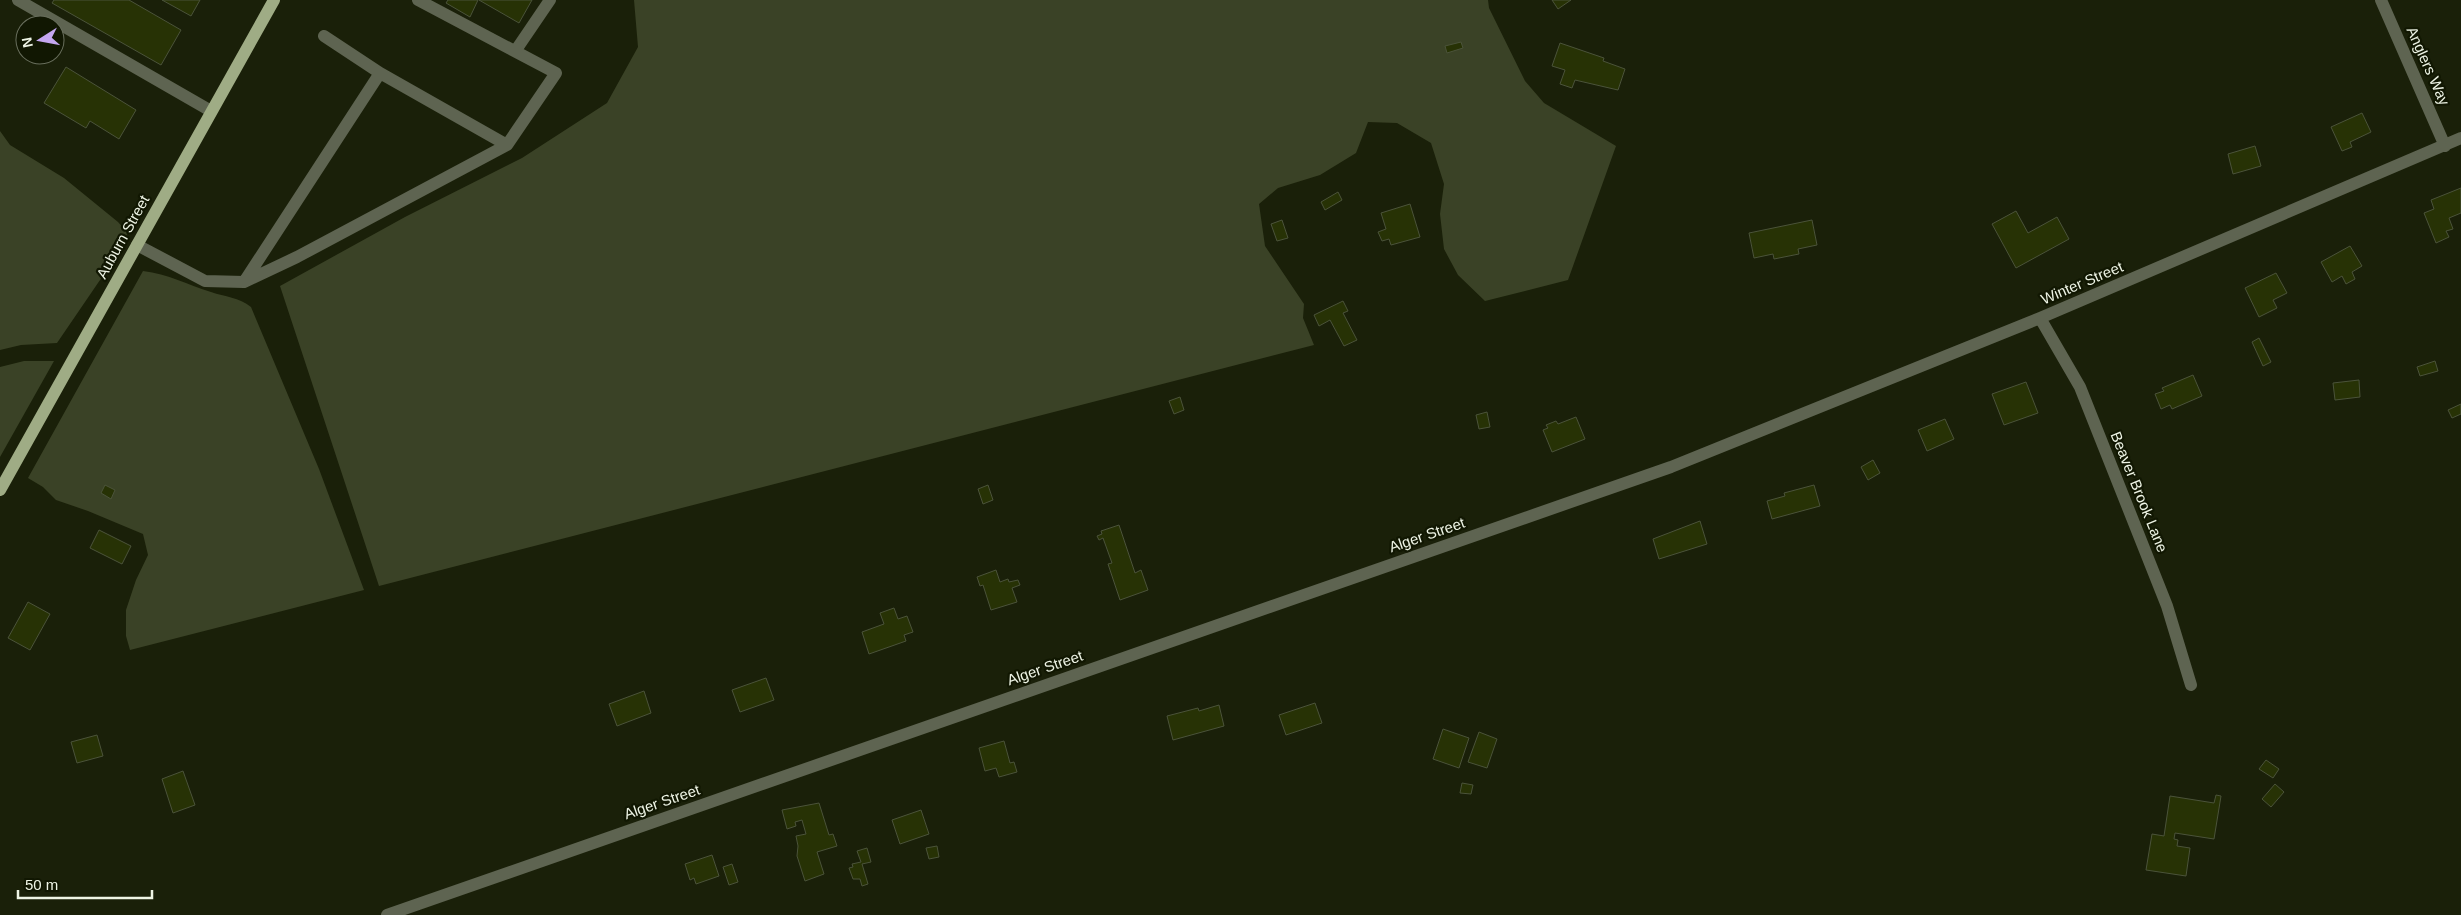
<svg xmlns="http://www.w3.org/2000/svg" width="2461" height="915" font-family="Arial,sans-serif">
<style>
.green{fill:#3a4226}
.building{fill:#273205;stroke:#4b533a}
.lines{fill:none;stroke-linecap:round;stroke-linejoin:round}
.minor{stroke:#5e6451;stroke-width:12}
.major{stroke:#9fac85;stroke-width:12}
.labels{text-anchor:middle;stroke-width:4.5;stroke-linejoin:round;paint-order:stroke}
.street-label{font-size:15px;fill:#eef4e5;stroke:#111702}
</style>
<rect width="100%" height="100%" fill="#1a2009"/>
<path class="green" d="M634 0H1488L1489 8 1525 81 1544 103 1616 146 1568 280 1485 301 1458 275 1444 249 1440 214 1444 184 1431 143 1397 123 1368 122 1356 153 1320 175 1278 188 1259 204 1265 246 1304 304 1303 318 1314 345 379 586 280 286 405 217 522 158 607 103 638 47Z
M0 131 10 145 64 178 118 222 126 231 128 239 57 343 21 345 0 350Z
M143 271C168 274 188 285 211 292 225 297 239 297 251 307L319 469 364 590 130 650 126 636V610L136 580 148 555 143 534 88 511 56 500 43 487 28 478Z
M24 361H54L0 457V367Z"/>
<path class="building" d="M54 0H129L181 30 161 65 52 3Z
M162 0H200L191 16Z
M448 0H478L470 17 446 3Z
M479 0H532L519 23Z
M1552 0H1571L1558 9Z
M1461 42 1463 48 1447 53 1445 46Z
M1560 43 1604 58 1603 61 1625 69 1618 90 1575 80 1572 88 1560 84 1565 70 1552 66Z
M66 67 136 110 119 139 90 121 86 128 44 103Z
M2362 113 2371 132 2350 142 2352 147 2342 151 2331 127Z
M2255 146 2261 166 2233 174 2228 154Z
M2461 188V213L2449 218 2453 229 2446 231 2449 237 2436 243 2424 213 2434 209 2431 200Z
M1338 192 1342 200 1325 210 1321 202Z
M1410 204 1420 237 1391 245 1389 239 1382 241 1378 232 1386 229 1381 213Z
M2016 211 2028 233 2057 217 2069 239 2016 268 1992 224Z
M1282 220 1288 238 1277 241 1271 224Z
M1812 220 1817 245 1798 249 1799 254 1774 259 1773 254 1754 258 1749 233Z
M2350 246 2362 266 2352 272 2355 279 2346 284 2342 276 2332 282 2321 262Z
M2276 273 2287 293 2273 300 2277 308 2259 317 2245 288Z
M1343 301 1348 311 1343 313 1357 340 1344 346 1330 320 1319 326 1314 315Z
M2259 338 2271 362 2263 366 2252 342Z
M2435 361 2438 371 2420 376 2417 367Z
M2193 375 2202 396 2172 409 2170 405 2161 409 2155 394 2164 391 2162 388Z
M2359 380 2360 397 2335 400 2333 383Z
M2026 382 2038 413 2004 425 1992 394Z
M1180 397 1184 410 1174 414 1169 401Z
M2461 404V414L2452 418 2448 410Z
M1487 412 1490 427 1479 429 1476 415Z
M1576 417 1585 439 1552 452 1543 430 1548 428 1546 425 1556 421 1558 424Z
M1945 419 1954 439 1927 451 1918 430Z
M1873 460 1880 473 1868 480 1861 467Z
M105 485 115 490 111 499 101 493Z
M988 485 993 500 983 504 978 489Z
M1814 485 1820 506 1772 519 1767 501 1785 496 1784 493Z
M1700 521 1707 544 1659 559 1653 539Z
M1119 525 1135 573 1141 570 1148 590 1120 600 1108 564 1112 563 1103 538 1099 540 1097 536 1102 534 1101 531Z
M99 530 131 546 122 564 90 548Z
M996 570 1000 582 1008 579 1009 582 1018 580 1020 585 1012 588 1017 602 991 610 983 585 980 586 977 577Z
M28 602 50 614 30 650 8 638Z
M894 608 898 619 907 616 913 632 904 635 906 641 869 654 862 632 884 624 880 613Z
M766 678 774 700 740 712 732 690Z
M644 691 651 713 617 726 609 704Z
M1315 703 1322 723 1286 735 1279 715Z
M1219 705 1224 726 1173 740 1167 716 1198 708 1199 711Z
M1443 729 1469 738 1459 768 1433 759Z
M1479 732 1497 739 1487 768 1468 762Z
M97 735 103 756 77 763 71 742Z
M1004 741 1010 763 1014 762 1017 772 999 777 996 768 985 771 979 748Z
M2266 760 2279 769 2273 778 2259 769Z
M183 771 195 805 173 813 162 779Z
M1462 783 1473 785 1471 794 1460 793Z
M2275 784 2284 792 2271 807 2262 799Z
M2216 795 2221 796 2214 839 2175 833 2174 839 2178 840 2177 846 2190 848 2186 876 2146 870 2152 834 2164 836 2170 796 2214 803Z
M819 803 829 835 833 834 837 846 817 852 824 874 805 881 797 856 798 846 796 836 806 834 802 820 795 822 796 826 787 829 782 810Z
M921 810 929 834 900 844 892 820Z
M937 846 939 857 929 859 926 848Z
M867 848 871 862 862 864 868 884 862 886 860 879H853L849 868 853 867 852 864 861 862 857 851Z
M712 855 719 876 696 884 694 878 690 880 685 864Z
M732 864 738 882 729 885 723 867Z"/>
<g class="lines">
<path class="minor" d="M18 0 211 111
M2381 0 2445 146
M324 36 380 73
M516 50 550 0
M137 245 205 281 244 282 297 257 507 145 556 73 418 0
M244 282 380 73 507 145
M2040 318 2080 387 2167 606 2191 685
M387 915 1671 467 2040 318 2461 138"/>
<path class="major" d="M0 490 274 0"/>
</g>
<g class="labels">
<g class="street-label">
<text transform="translate(2428 66) rotate(66)" y="5">Anglers Way</text>
<text transform="translate(123 237) rotate(-61)" y="5">Auburn Street</text>
<text transform="translate(2082 283) rotate(-23)" y="5">Winter Street</text>
<text transform="translate(2139 492) rotate(68)" y="5">Beaver Brook Lane</text>
<text transform="translate(1427 535) rotate(-19)" y="5">Alger Street</text>
<text transform="translate(1045 668) rotate(-19)" y="5">Alger Street</text>
<text transform="translate(662 802) rotate(-19)" y="5">Alger Street</text>
</g>
</g>
<g transform="translate(40 40) rotate(259)"><circle r="24" fill="#111702" stroke="#696f5d"/>
<path d="M0-4L9 19L0 12L-9 19Z" fill="#c5a7f1"/>
<text y="-8" font-size="14" font-weight="bold" text-anchor="middle" fill="#eef4e5">N</text>
</g>
<path d="M18 890v8h134v-8" fill="none" stroke="#eef4e5" stroke-width="2.5"/>
<text x="25" y="890" font-size="15" fill="#eef4e5" stroke="#111702" stroke-width="4" paint-order="stroke">50 m</text>
</svg>
